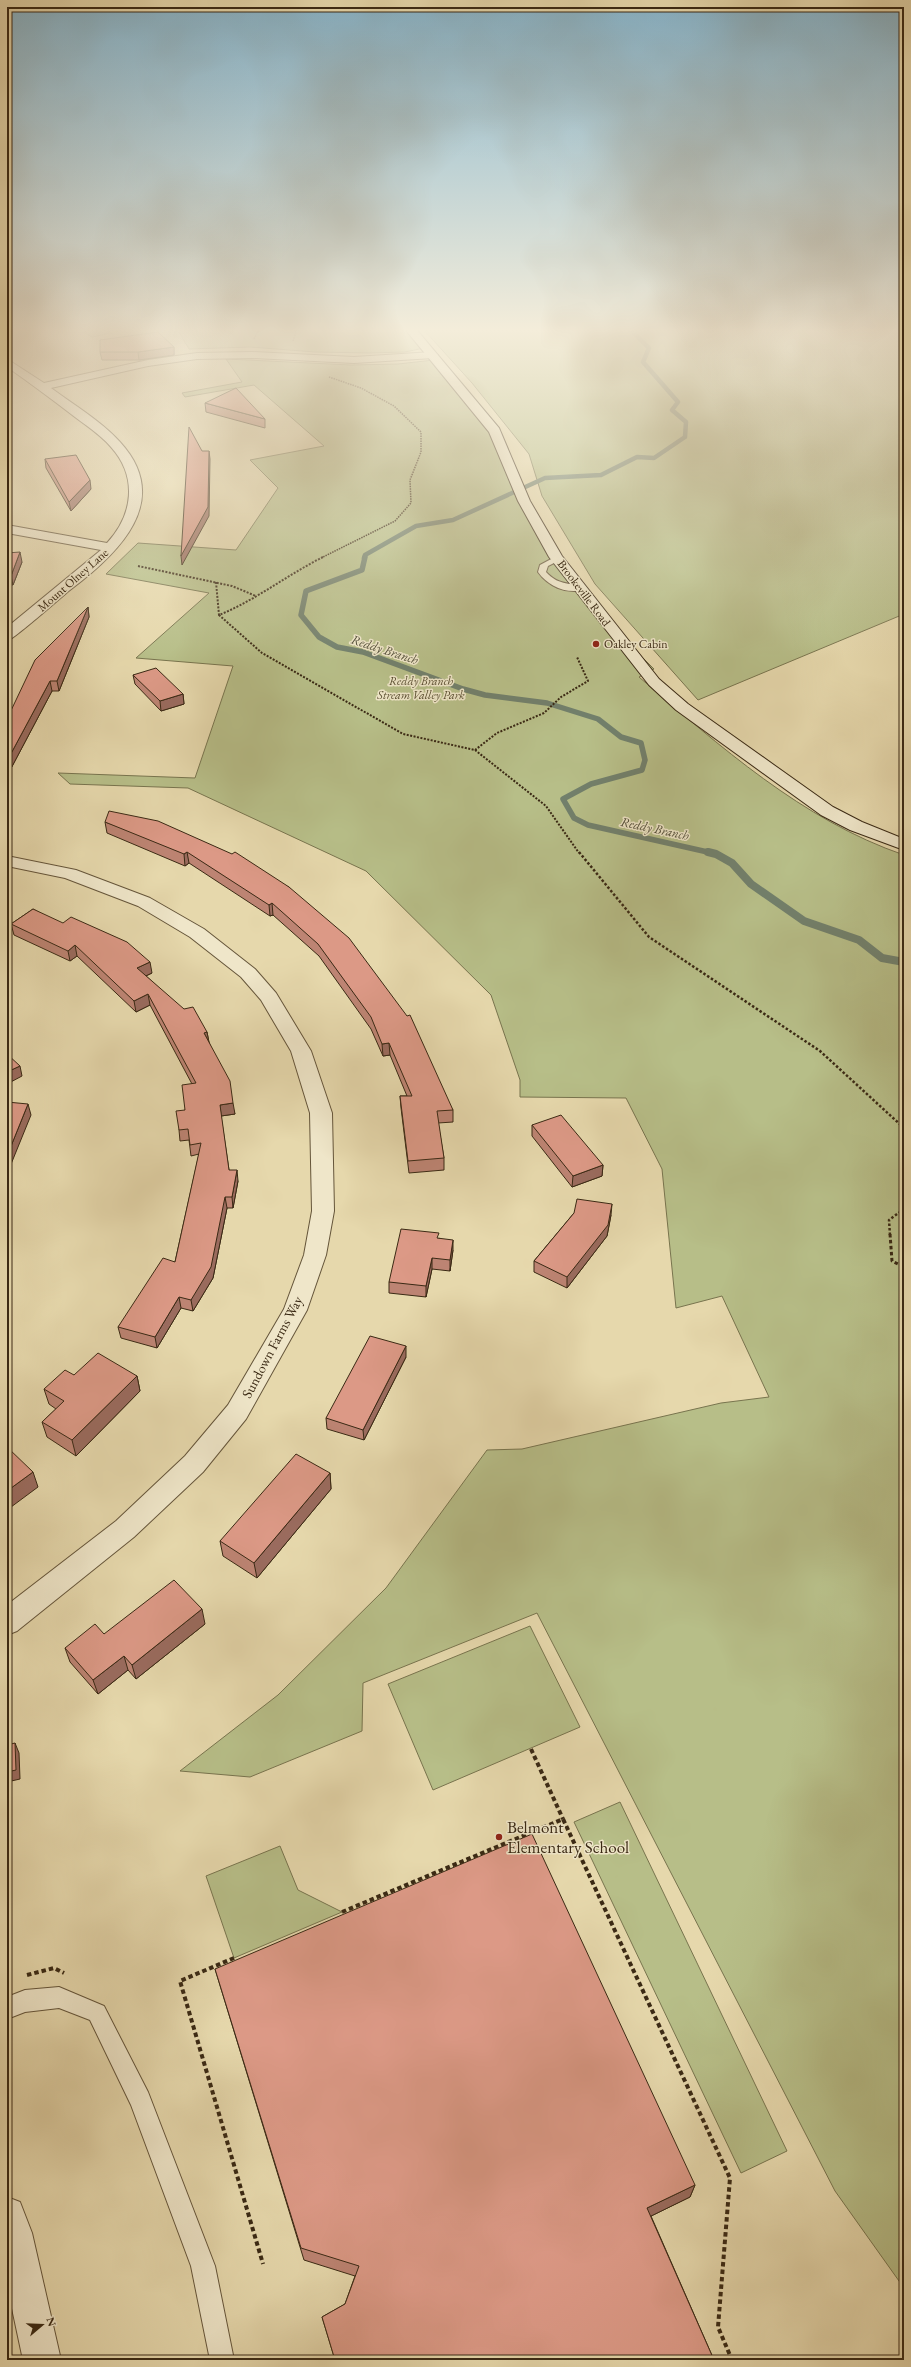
<svg xmlns="http://www.w3.org/2000/svg" width="911" height="2367" font-family="'EB Garamond',serif">
<style>
.green{fill:#b7be88;stroke:#78744e}
.lines{fill:none;stroke-linecap:round;stroke-linejoin:round}
.stream-far2{stroke:#72806c;stroke-width:4.5}
.stream-far1{stroke:#72806c;stroke-width:5.5}
.stream{stroke:#72806c;stroke-width:8}
.lane-casing{stroke:#65553a;stroke-width:2}
.street-casing{stroke:#65553a;stroke-width:2}
.secondary-casing{stroke:#3a2914;stroke-width:2}
.path-far4{stroke:#3a2914;stroke-width:1.5;stroke-dasharray:1.5 1;stroke-linecap:butt}
.path-far3{stroke:#3a2914;stroke-width:2;stroke-dasharray:2 1.5;stroke-linecap:butt}
.path-far2{stroke:#3a2914;stroke-width:2.5;stroke-dasharray:2.5 2;stroke-linecap:butt}
.path-far1{stroke:#3a2914;stroke-width:3;stroke-dasharray:3.5 2.5;stroke-linecap:butt}
.path{stroke:#3a2914;stroke-width:4;stroke-dasharray:4.5 3;stroke-linecap:butt}
.lane{fill:#efe6c9;fill-rule:evenodd}
.street{fill:#efe6c9;fill-rule:evenodd}
.secondary{fill:#efe6c9;fill-rule:evenodd}
.wall{fill:#bd8473;stroke:#3a2914}
.shaded-wall{fill:#9a6b5e;stroke:#3a2914}
.building{fill:#dc9986;stroke:#3a2914}
.poi-dot{fill:#8f2418;stroke:#efe6c9;stroke-width:1.5}
.labels{text-anchor:middle;stroke-width:3;stroke-linejoin:round;paint-order:stroke}
.far-street-label{font-size:12px;fill:#3a2914;stroke:#efe6c9}
.far-poi-label{font-size:12px;fill:#3a2914;stroke:#efe6c9;text-anchor:start}
.far-park-label{font-size:12px;font-style:italic;fill:#594e31;stroke:#efe6c9}
.far-water-label{font-size:13px;font-style:italic;fill:#514d38;stroke:#efe6c9}
.street-label{font-size:14px;fill:#3a2914;stroke:#efe6c9}
.near-poi-label{font-size:17px;fill:#3a2914;stroke:#efe6c9;text-anchor:start}
</style>
<rect width="100%" height="100%" fill="#e6d8ac"/>
<filter id="stains"><feTurbulence type="fractalNoise" baseFrequency=".005" numOctaves="4"/><feColorMatrix values="0 0 0 0 .2 0 0 0 0 .09 0 0 0 0 .02 0 0 0 .5 -.17"/></filter>
<radialGradient id="worn" r=".72"><stop offset=".6" stop-color="#630" stop-opacity="0"/><stop offset="1" stop-color="#630" stop-opacity=".3"/></radialGradient>
<path class="green" d="M97 329H130L92 337 83 332Z
M177 329H407L424 348 405 352 369 353 315 352 250 347 189 349Z
M423 329H904V614L698 700 595 584 542 496 529 454 472 383Z
M226 359 351 365 398 364 434 360 486 420 530 519 624 639 654 669 639 677C720 746 802 820 904 855V2288L835 2191 537 1613 363 1683 362 1731 250 1777 180 1771 278 1695 386 1588 487 1450 522 1449 721 1403 769 1397 722 1296 676 1308 662 1169 626 1098 520 1097V1080L491 995 366 871 188 788 70 784 58 773 195 778 233 666 136 658 209 593 106 574 138 543 236 550 278 488 250 460 324 446 254 385 185 397 182 393 242 382Z
M530 1626 580 1727 433 1790 388 1684Z
M620 1802 787 2151 741 2173 574 1822Z
M280 1846 298 1890 342 1912 234 1958 206 1876Z"/>
<g class="lines">
<path class="stream-far2" d="M364 558 365 555 416 526 453 520 545 478 601 475 637 457 654 458 685 437 686 422 672 410 678 402 643 362 649 348 630 329"/>
<path class="stream-far1" d="M365 557 362 570 306 591 301 615 319 637 337 647 363 652 463 689 485 695 547 703 598 719 621 737 641 743 645 760 642 770 591 784 563 799 574 818 588 825 712 853"/>
<path class="stream" d="M708 852 716 854 732 863 751 884 804 921 859 940 882 958 904 962"/>
<g class="lane-casing">
<path id="lane" d="M555 557 562 559 548 566 546 572C558 585 568 583 583 586V590C565 594 548 586 538 572L540 565Z
M59 1987 104 2006 148 2092 215 2266 234 2360H210L191 2266 131 2105 90 2020 59 2008 25 2012 7 2019V1997L25 1990Z"/>
</g>
<g class="street-casing">
<path id="street" d="M252 352 354 357 433 352 438 355 433 358 354 363 252 358 197 359 148 366 51 388C74 405 101 421 120 442 174 501 118 554 70 590 60 598 13 640 7 641V629L11 624 101 550 7 533V525L107 543C133 515 138 477 111 447 100 434 85 425 71 414 50 398 29 382 7 367V359L44 383 148 360 197 353Z
M7 856 76 870 150 898 204 929 255 969 276 993 311 1051 332 1113 334 1211 326 1255 307 1310 246 1419 203 1472 134 1537 17 1631 7 1635V1605L116 1521 185 1456 228 1405 284 1309 304 1255 312 1211 310 1113 291 1051 261 1000 241 977 190 937 138 906 65 878 7 866Z
M7 2197 20 2202 32 2233 61 2360H23L7 2285Z"/>
</g>
<g class="secondary-casing">
<path id="secondary" d="M405 329H416L499 428 530 501 562 556 659 679 688 704 833 807 862 822 904 839V850L850 830 821 815 676 710 649 685 549 557 518 501 489 432Z"/>
</g>
<path class="path-far4" d="M254 339 259 329
M293 341 297 329H294
M321 558 395 521 411 503 410 480 421 452V432L394 406 361 388 329 377"/>
<path class="path-far3" d="M323 557C287 575 256 600 219 615L262 653 403 734 475 750 546 806 579 853
M138 566 232 586 256 596
M216 582 219 615
M475 750 497 733 544 713 561 697 588 681 577 657"/>
<path class="path-far2" d="M579 852 649 937 820 1051 904 1128
M890 1235 889 1220 904 1209"/>
<path class="path-far1" d="M890 1234 892 1261 904 1267"/>
<path class="path" d="M531 1749 563 1819
M342 1912 563 1819 730 2178 718 2327 732 2360
M234 1958 180 1981 263 2264
M27 1975 54 1968 64 1973
M7 1980 14 1978"/>
<use href="#lane" class="lane"/>
<use href="#street" class="street"/>
<use href="#secondary" class="secondary"/>
</g>
<path class="wall" d="M174 347V355L139 360H102L100 352Z
M205 403 265 419V428L206 412Z
M45 459 91 489 71 511 46 468Z
M7 553 22 562 13 585H9L7 587Z
M88 607 89 617 59 691H52L7 776V719Z
M133 675 183 694 184 704 161 711 135 684Z
M105 822 289 887 453 1110V1122L438 1123 444 1158V1170L409 1173 401 1108 400 1096H407L390 1055 383 1056 371 1029 319 956 273 915 270 916 189 863 185 866 107 833Z
M33 909 152 973 146 976 207 1032 209 1042 235 1114 221 1116 229 1170 238 1181 233 1208H227L213 1278 193 1311 181 1308 157 1348 121 1338 118 1327 175 1262 199 1154 191 1156 189 1140 180 1141 179 1130 185 1110 192 1084 150 1005 136 1012 77 956 70 961 14 935 11 924Z
M532 1125 603 1165 602 1176 572 1187 532 1136Z
M574 1213 611 1215 607 1236 567 1288 534 1272V1261Z
M439 1238 453 1250 450 1271 432 1269 426 1297 389 1293V1282Z
M406 1357 364 1440 327 1429 326 1418Z
M74 1375 137 1376 140 1391 76 1456 47 1437 42 1422 56 1409 49 1404 44 1389Z
M330 1473 331 1489 257 1578 223 1556 220 1541Z
M205 1624 136 1679 128 1670 98 1694 70 1662 65 1648 104 1634Z
M215 1969 695 2185 690 2197 651 2216 714 2360H335L322 2317 345 2304 355 2276 304 2260Z"/>
<path class="shaded-wall" d="M174 347V355L139 360 138 352Z
M209 451 210 459 209 516 182 565 181 556Z
M90 480 91 489 71 511 69 502Z
M20 552 22 562 13 585 11 576Z
M7 576 9 585 7 587Z
M88 607 89 617 59 691 57 681Z
M50 681 52 691 7 776V761Z
M183 694 184 704 161 711 160 701Z
M7 801 9 809H7Z
M187 852 189 863 185 866 184 854Z
M272 903 273 915 270 916 269 905Z
M75 945 77 956 70 961 68 951Z
M150 962 152 973 139 979 137 968Z
M148 994 150 1005 136 1012 134 1001Z
M207 1032 209 1043 204 1033Z
M389 1043 390 1055 383 1056 382 1044Z
M20 1066 22 1076 7 1084V1072Z
M233 1103 235 1114 221 1116 220 1105Z
M28 1104 31 1115 7 1174V1156Z
M603 1165 602 1176 572 1187 573 1176Z
M237 1170 238 1181 233 1208 232 1197Z
M225 1197 227 1208 213 1278 193 1311 191 1300Z
M612 1204 611 1215 607 1236 567 1288V1277Z
M453 1240V1250L450 1271V1260Z
M432 1258V1269L426 1297V1286Z
M179 1297 181 1308 157 1348 155 1337Z
M406 1346V1357L364 1440 363 1430Z
M137 1376 140 1391 76 1456 72 1440Z
M33 1472 38 1487 7 1510V1491Z
M330 1473 331 1489 257 1578 254 1563Z
M202 1609 205 1624 136 1679 132 1665Z
M124 1656 128 1670 98 1694 93 1680Z
M15 1743 19 1753 20 1779 7 1782V1772Z
M695 2185 690 2197 643 2220 647 2208Z"/>
<path class="building" d="M158 332 174 347 138 352H100V340Z
M236 388 265 419 205 403Z
M189 427 202 451H209L208 507 181 556Z
M76 455 90 480 69 502 45 459Z
M20 552 11 576H7V553Z
M88 607 57 681H50L7 761V719L35 660Z
M156 668 183 694 160 701 133 675Z
M109 811 158 821 232 854 235 852 289 887 349 938 407 1016 410 1015 453 1110 437 1111 444 1158 408 1161 400 1096H412L389 1043 382 1044 371 1017 318 944 272 903 269 905 187 852 184 854 105 822Z
M33 909 63 923 71 917 127 942 150 962 137 968 184 1009 193 1007 207 1032 204 1033 230 1081 233 1103 220 1105 229 1170H237L232 1197H225L211 1267 191 1300 179 1297 155 1337 118 1327 163 1258 175 1262 201 1143 190 1145 188 1129 179 1130 176 1111 185 1110 182 1085 196 1083 148 994 134 1001 75 945 68 951 11 924Z
M7 1054 20 1066 7 1072Z
M7 1102 28 1104 7 1156Z
M561 1115 603 1165 573 1176 532 1125Z
M577 1199 612 1204 608 1225 567 1277 534 1261 574 1213Z
M401 1229 439 1233 437 1238 453 1240 450 1260 432 1258 426 1286 389 1282Z
M370 1336 406 1346 363 1430 326 1418Z
M98 1353 137 1376 72 1440 42 1422 64 1401 44 1389 65 1370 74 1375Z
M7 1447 33 1472 7 1491Z
M296 1454 330 1473 254 1563 220 1541Z
M174 1580 202 1609 132 1665 124 1656 93 1680 65 1648 95 1624 104 1634Z
M15 1743 16 1770 7 1772V1745Z
M532 1834 695 2185 647 2208 714 2360H335L322 2317 345 2304 359 2266 301 2248 215 1969Z"/>
<linearGradient id="sky" x2="0" y2="1"><stop stop-color="#87b6ce"/><stop offset="0.5" stop-color="#f4edda"/><stop offset="1" stop-color="#f4edda" stop-opacity="0"/></linearGradient>
<rect width="911" height="660" fill="url(#sky)"/>
<g class="poi-dot">
<circle cx="596" cy="644" r="4"/>
<circle cx="499" cy="1837" r="4"/>
</g>
<g class="labels">
<g class="far-street-label">
<text transform="translate(73 580) rotate(-41)" y="4">Mount Olney Lane</text>
<text transform="translate(584 593) rotate(53)" y="4">Brookeville Road</text>
</g>
<g class="far-poi-label">
<text x="604" y="648">Oakley Cabin</text>
</g>
<g class="far-park-label">
<text x="421" y="685">Reddy Branch<tspan x="421" dy="14">Stream Valley Park</tspan></text>
</g>
<g class="far-water-label">
<text transform="translate(385 649) rotate(18)" y="5">Reddy Branch</text>
<text transform="translate(655 828) rotate(12)" y="5">Reddy Branch</text>
</g>
<g class="street-label">
<text transform="translate(272 1347) rotate(-62)" y="5">Sundown Farms Way</text>
</g>
<g class="near-poi-label">
<text x="507" y="1833">Belmont<tspan x="507" dy="20">Elementary School</tspan></text>
</g>
</g>
<rect width="911" height="2367" fill="none" stroke="#e6d8ac" stroke-width="24"/>
<rect x="8" y="8" width="895" height="2351" fill="none" stroke="#3a2914" stroke-width="2"/>
<rect x="12" y="12" width="887" height="2343" fill="none" stroke="#3a2914"/>
<g transform="translate(42 2325) rotate(71)" stroke="#efe6c9" stroke-width="3" paint-order="stroke">
<path d="M0-3L7 15L0 10L-7 15Z" fill="#3a2914"/>
<text y="-6" font-size="11" font-weight="bold" text-anchor="middle" fill="#3a2914">N</text>
</g>
<rect width="100%" height="100%" filter="url(#stains)"/>
<rect width="100%" height="100%" fill="url(#worn)"/>
</svg>
